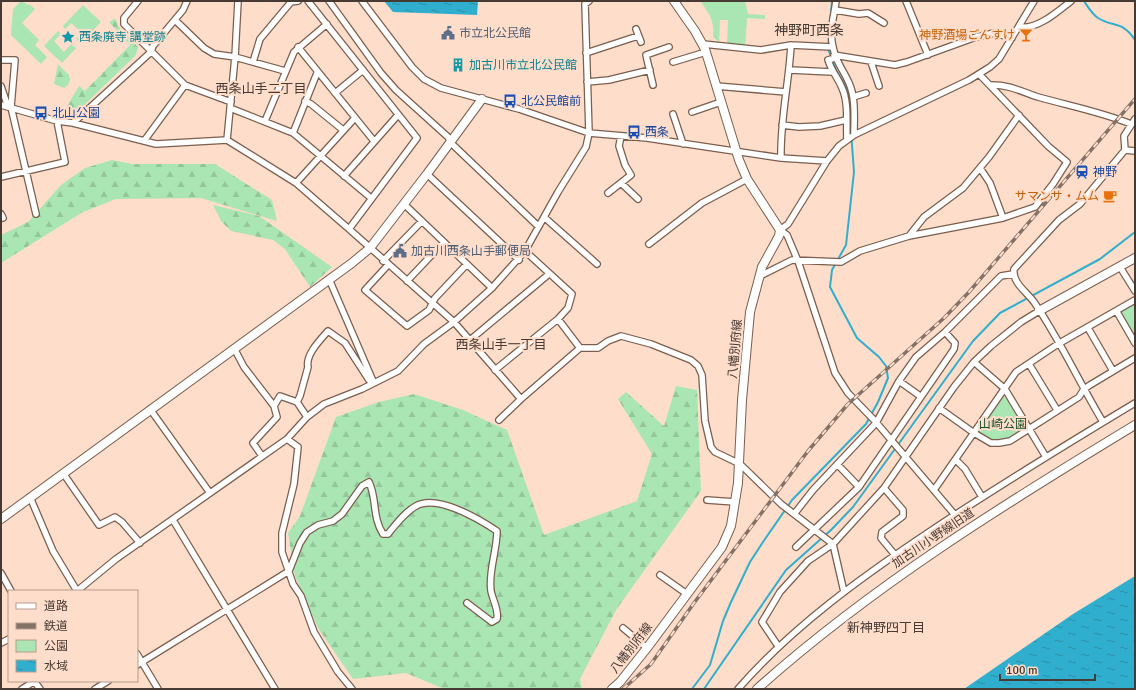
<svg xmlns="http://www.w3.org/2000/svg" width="1136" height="690" font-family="Signika,'Noto Sans JP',sans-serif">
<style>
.green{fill:#aae5b4}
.forest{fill:url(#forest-firs)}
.water{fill:url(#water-ripples)}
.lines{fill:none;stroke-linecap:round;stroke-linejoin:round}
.stream{stroke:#30aecd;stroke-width:2}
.street-casing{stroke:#7a5e4e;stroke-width:8}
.secondary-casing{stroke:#7a5e4e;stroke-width:10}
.street{stroke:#fff;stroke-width:5.5}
.secondary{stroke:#fff;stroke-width:8}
.rail-casing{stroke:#857267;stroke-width:3.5}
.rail{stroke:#feddca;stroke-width:2;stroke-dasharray:6;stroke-linecap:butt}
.labels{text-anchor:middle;stroke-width:4;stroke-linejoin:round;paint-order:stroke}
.service-label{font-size:12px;fill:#4e5e75;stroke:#feddca;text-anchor:start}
.food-label{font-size:12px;fill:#c56008;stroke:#feddca;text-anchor:end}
.culture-label{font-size:12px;fill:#0d838f;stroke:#feddca;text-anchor:start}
.transit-label{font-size:12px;fill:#164399;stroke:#feddca;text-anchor:start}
.street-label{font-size:12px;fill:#473a33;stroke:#feddca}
.park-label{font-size:12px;fill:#194f28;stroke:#feddca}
.neighbourhood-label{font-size:13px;fill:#473a33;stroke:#feddca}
.quarter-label{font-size:14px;fill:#473a33;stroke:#feddca}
</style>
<defs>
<pattern id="forest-firs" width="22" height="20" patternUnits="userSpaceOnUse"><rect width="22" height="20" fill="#aae5b4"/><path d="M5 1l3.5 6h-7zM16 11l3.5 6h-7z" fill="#94c59b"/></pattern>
<pattern id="water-ripples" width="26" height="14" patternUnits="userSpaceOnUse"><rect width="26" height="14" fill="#30aecd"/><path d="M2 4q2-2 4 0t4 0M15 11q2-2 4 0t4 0" fill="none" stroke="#2b8fa7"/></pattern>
</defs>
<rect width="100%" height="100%" fill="#feddca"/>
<path class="green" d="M21 1 28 5 29 4 35 9 22 23 39 40 35 45 47 57 41 64 11 35 13 9Z
M700 1H745L748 14 765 15V19L747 18 745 47 727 45 728 20H720L719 42 713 37C715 21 709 13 700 1Z
M83 5 101 22 81 43 76 39 82 33 71 23 65 29 63 26Z
M58 31 61 34 54 41 64 52 71 44 76 48 62 63 44 46Z
M1135 303V341L1120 314V311Z
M1002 397 1007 398 1024 425 1023 431C1006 441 997 446 979 434V429Z"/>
<path class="forest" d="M114 19 116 20 118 26 138 47 136 55 80 109 72 115 67 111V106L79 86 85 91 130 45 109 22Z
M58 64 69 75 70 80 68 85 64 88 54 84Z
M112 160 132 164H215L272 200 277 221 201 198 116 199 83 212 1 263V235L28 222 61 185 85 168Z
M213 205 259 216 332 267 310 287 285 249 273 240 231 231 221 221Z
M676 386 697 390 701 491 616 610 580 679 582 689H444L406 673 353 679 318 628 295 576 288 533 300 516 336 417 379 402 414 394 463 410 507 430 544 535 637 501 652 454 618 399 626 392 664 426Z"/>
<path class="water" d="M384 1H478L477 15 393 12Z
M1135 576V689H964L1073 614Z"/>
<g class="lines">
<path class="stream" d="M1084 1C1088 7 1092 14 1098 18 1114 28 1122 20 1135 40
M692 689 710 665 723 621 731 602 750 562 763 542 792 500 866 424 878 402 888 378 886 366 879 357 857 338 830 287 832 270 846 245 854 172 848 90 836 70 828 49 832 1
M704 689 786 570 831 530 853 507 973 341 1000 313 1100 259 1135 232"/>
<g class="street-casing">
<path id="street" d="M138 1 124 18V24L185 85 231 102
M308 1 417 138 349 229
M329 1 381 73 396 90 448 137 451 143 538 226
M362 1 412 67 424 79 441 88 519 109 589 133 647 138 781 158 827 161
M836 1C834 16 829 32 833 47 836 63 843 69 849 83 856 98 854 119 854 135
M906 1 928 55
M835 10 859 14 868 13 884 23
M175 20 204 48 214 54 235 57 285 71
M1019 27C1037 30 1057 12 1071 1
M636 29 641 42
M703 44 761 50 791 45 832 47
M298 47 374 141
M586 53 638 36
M834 55 895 65 907 62 976 37 994 33 1012 38
M835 58 828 60C832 72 838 78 842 88 849 103 846 124 847 140
M1 60H15L11 107 36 214
M253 62 260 39 291 2 298 1
M673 62 706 52
M871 62 879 86
M790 70 832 72
M979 74 1048 146 1067 162 1053 184 1035 207 1003 218
M587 82 609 80 650 70
M653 85 646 55 669 47
M990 85C1007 84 1023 92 1038 97 1070 106 1101 112 1131 124
M1 86 8 107
M716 86 786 92
M335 93 363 70
M853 97 866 93
M305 101 311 104 343 130
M1 105 57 121 73 123 156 144 227 140 296 183 349 229 454 322 521 399 580 348H598L608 341 621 336 651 344 691 360 698 366 702 375 705 421 711 447 715 452 740 464 781 504 833 544 844 592
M230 108 293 133 371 198
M692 112 721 102
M673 114 683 144
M265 121 294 52 327 24
M73 123 151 52 153 46 183 10 187 1
M782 125 799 127 820 126 846 120
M293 133 317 73
M227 140 235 57 238 1
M144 141 185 85
M1125 150 1124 136 1135 119
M781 158C780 120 789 83 791 45
M427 174 519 260
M344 176 398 115
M1 177 65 162 57 121
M296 183 354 119
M621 183 638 199
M608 193 631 175 625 165 619 146 621 136
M404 204 492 288
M1 214 3 218
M544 217 597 264
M909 236 924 217 963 188 989 157 1019 115
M649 244 702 203 747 179
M525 251 572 294 568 308 558 319
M383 261 422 221
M388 265 365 290 407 326 429 310 435 298 467 264
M1120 267 1135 291
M760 276 792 260 841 262 860 251 909 236 1003 218 990 183 980 168
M329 279 373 381
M407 281 444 242
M1117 312 1135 343
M1088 328 1113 371
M470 340 549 274
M234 348 244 367 274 406 277 417 253 443 262 456
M974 362 1005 389 1046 457
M1029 364 1057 410
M495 370 558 319 580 348
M899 381 920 396
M297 402 300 396 308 367C305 355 321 339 328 331L345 343 369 380 372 379
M274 406 280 396 297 402 307 417
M939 408 974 433 991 443H999L1010 441 1079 397 1084 389 1090 385 1135 358
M150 409 210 493
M499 420 521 399
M1103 422C1080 384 1059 338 1034 302 1027 292 1012 283 1014 269L1059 220 1080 204 1125 150 1135 151
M287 439 298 447 294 484 282 533V552L293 584 301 596 314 632 338 672 352 689
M956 460 965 469 982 497
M838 465 859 487
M63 473 99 525 115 517 122 522 140 543
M884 488 903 510V516L882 532 881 538 895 555
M934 490 1016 372 1058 344 1135 300
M30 497 53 551 77 591
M707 500 735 502
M795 513 813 490 876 423 899 381 916 357 945 332 1001 276 1013 274
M955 515 875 421 848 393 835 373 798 261 787 235 780 230 788 224 827 161 839 146 854 135 969 80 990 67 999 59 1034 1
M173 520 275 689
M796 547 859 487 954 349 955 343 945 332
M1 573 11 591
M660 575 687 594
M77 591 116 559 287 439 307 417 324 404 362 389 398 371 424 344 454 322 492 288 525 251 558 192 586 147 589 133 585 4 589 1
M623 628 647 648
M1 643 9 639
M778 646 762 622 780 592 808 561 833 544 884 488 954 387 974 362 991 346 1021 322 1039 311
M137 654 158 689
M137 665 289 571 300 543 307 532 318 525 333 521 342 514 362 486 369 482C377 498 372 517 383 534H388C396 524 405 512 416 506 437 494 479 519 497 531 497 551 488 572 491 591 493 601 499 610 497 619L492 622 467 603
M34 681 40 689
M22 689 35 681
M95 689 108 681
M738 689C793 626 863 576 932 530 998 486 1067 444 1135 403"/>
</g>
<g class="secondary-casing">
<path id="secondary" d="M1039 311 1135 258
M1 519 352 263 370 248 427 174 482 99
M612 689 620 682 647 648 722 547 731 526 738 483 742 400 750 312 762 267 779 236 780 230 747 179 739 160 705 49 695 31 674 1
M757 689C872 586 1003 505 1135 425"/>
</g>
<use href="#street" class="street"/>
<use href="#secondary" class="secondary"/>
<g class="rail-casing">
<path id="rail" d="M623 689 651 664 694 603 808 451 848 404 944 318 969 292 1135 99"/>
</g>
<use href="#rail" class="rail"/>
</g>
<defs>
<g id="civic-bare" transform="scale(1.08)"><path d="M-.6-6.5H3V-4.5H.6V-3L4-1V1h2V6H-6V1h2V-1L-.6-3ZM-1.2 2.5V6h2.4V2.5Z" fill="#5c6f8a" stroke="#feddca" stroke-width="2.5" paint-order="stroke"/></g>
<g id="bar-bare" transform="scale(1.08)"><path d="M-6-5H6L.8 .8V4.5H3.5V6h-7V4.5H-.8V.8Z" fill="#e8710a" stroke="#feddca" stroke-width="2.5" paint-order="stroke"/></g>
<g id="sight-bare" transform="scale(1.08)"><path d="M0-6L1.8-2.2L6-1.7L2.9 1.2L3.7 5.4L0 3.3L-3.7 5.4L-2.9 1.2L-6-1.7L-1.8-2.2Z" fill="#0f9aa8" stroke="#feddca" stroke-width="2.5" paint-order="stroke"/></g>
<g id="building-bare" transform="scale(1.08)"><path d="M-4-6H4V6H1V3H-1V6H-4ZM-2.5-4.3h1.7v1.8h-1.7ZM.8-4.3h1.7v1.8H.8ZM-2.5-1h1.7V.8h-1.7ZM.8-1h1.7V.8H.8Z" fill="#0f9aa8" stroke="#feddca" stroke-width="2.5" paint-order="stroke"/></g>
<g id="bus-bare" transform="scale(1.08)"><path d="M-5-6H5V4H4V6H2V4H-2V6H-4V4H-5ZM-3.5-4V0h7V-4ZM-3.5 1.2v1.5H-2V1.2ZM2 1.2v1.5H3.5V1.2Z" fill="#1a4fb4" stroke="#feddca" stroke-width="2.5" paint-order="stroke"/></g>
<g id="station-bare" transform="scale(1.08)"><path d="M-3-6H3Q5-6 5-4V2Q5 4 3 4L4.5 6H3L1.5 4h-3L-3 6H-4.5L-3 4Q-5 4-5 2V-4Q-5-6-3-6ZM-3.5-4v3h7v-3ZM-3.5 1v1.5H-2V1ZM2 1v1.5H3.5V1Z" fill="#1a4fb4" stroke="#feddca" stroke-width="2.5" paint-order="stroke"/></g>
<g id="cafe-bare" transform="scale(1.08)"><path d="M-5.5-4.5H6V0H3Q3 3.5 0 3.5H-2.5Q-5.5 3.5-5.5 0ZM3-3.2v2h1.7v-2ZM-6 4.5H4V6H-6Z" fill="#e8710a" stroke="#feddca" stroke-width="2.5" paint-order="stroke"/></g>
</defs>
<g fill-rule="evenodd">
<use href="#civic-bare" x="448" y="33"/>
<use href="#bar-bare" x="1026" y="35"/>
<use href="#sight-bare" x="68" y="37"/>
<use href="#building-bare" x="458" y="65"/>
<use href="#bus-bare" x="510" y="101"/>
<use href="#bus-bare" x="41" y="113"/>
<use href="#bus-bare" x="634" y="132"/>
<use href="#station-bare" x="1082" y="172"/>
<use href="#cafe-bare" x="1110" y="196"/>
<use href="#civic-bare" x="400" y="251"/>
</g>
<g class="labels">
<g class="service-label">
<text x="459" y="37">市立北公民館</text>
<text x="411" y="255">加古川西条山手郵便局</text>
</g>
<g class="food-label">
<text x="1015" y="39">神野酒場ごんすけ</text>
<text x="1099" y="200">サマンサ・ムム</text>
</g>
<g class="culture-label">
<text x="79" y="41">西条廃寺 講堂跡</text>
<text x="469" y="69">加古川市立北公民館</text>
</g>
<g class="transit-label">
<text x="521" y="105">北公民館前</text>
<text x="52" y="117">北山公園</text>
<text x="645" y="136">西条</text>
<text x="1093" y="176">神野</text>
</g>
<g class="street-label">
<text transform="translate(735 349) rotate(-85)" y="4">八幡別府線</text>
<text transform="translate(933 538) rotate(-34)" y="4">加古川小野線旧道</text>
<text transform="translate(631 648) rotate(-52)" y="4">八幡別府線</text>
</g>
<g class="park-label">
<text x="1003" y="428">山崎公園</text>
</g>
<g class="neighbourhood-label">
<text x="261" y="93">西条山手二丁目</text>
<text x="501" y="349">西条山手一丁目</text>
<text x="886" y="632">新神野四丁目</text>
</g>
<g class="quarter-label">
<text x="809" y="35">神野町西条</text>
</g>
</g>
<rect width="1136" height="690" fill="none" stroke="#473a33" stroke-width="4"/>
<rect x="8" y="590" width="130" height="92" fill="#feddca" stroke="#b59c8e"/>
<rect x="16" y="603" width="20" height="6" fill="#ffffff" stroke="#b59c8e"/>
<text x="44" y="610" font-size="12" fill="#473a33">道路</text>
<rect x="16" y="623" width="20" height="6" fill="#857267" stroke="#b59c8e"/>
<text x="44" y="630" font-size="12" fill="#473a33">鉄道</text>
<rect x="16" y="640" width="20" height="12" fill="#aae5b4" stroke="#b59c8e"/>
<text x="44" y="650" font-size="12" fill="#473a33">公園</text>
<rect x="16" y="660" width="20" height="12" fill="url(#water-ripples)" stroke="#b59c8e"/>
<text x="44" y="670" font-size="12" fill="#473a33">水域</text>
<path d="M1000 674v6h95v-6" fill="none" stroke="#473a33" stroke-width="2"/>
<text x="1006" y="674" font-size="12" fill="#473a33" stroke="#feddca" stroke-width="3" paint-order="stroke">100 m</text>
</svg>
